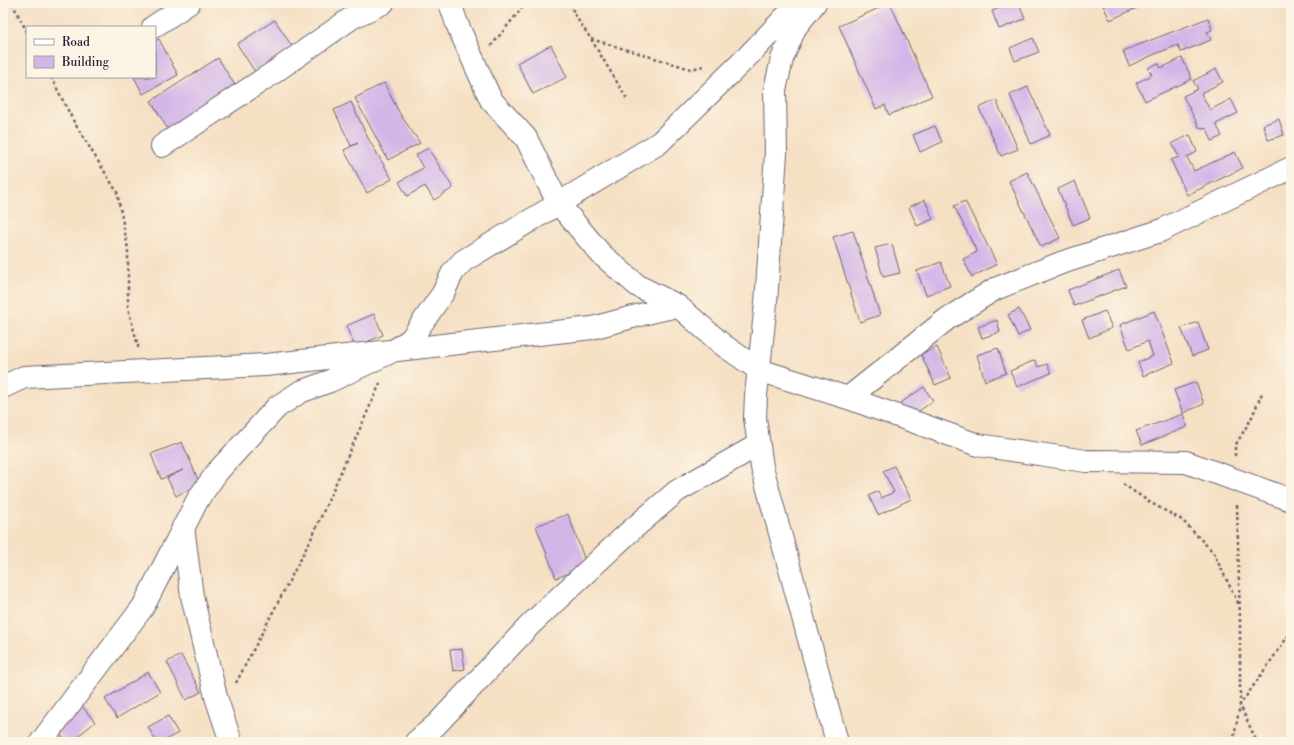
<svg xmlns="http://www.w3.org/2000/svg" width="1294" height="745" font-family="'Libre Bodoni',serif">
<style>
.building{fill:#d3b6e8}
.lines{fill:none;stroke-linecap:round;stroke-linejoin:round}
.street-casing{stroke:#6c646b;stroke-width:24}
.path{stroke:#6c646b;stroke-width:2.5;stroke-dasharray:3 3;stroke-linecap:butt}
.street{stroke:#fff;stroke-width:22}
</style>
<rect width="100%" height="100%" fill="#fcf5e5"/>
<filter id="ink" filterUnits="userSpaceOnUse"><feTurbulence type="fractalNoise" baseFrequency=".025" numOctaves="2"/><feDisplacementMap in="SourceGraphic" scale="8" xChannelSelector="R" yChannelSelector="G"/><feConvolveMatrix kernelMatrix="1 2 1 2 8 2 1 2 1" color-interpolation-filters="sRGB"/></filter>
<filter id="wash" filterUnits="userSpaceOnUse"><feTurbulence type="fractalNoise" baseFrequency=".012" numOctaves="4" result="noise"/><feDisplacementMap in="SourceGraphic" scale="16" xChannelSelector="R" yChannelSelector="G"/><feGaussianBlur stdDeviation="0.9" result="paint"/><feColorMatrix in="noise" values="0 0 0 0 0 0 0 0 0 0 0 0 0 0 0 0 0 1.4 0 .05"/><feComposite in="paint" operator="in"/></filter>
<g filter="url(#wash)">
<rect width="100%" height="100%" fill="#f5e0c4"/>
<g id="blocks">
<path class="building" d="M890 3 932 96 889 115 885 105 876 109 839 26Z
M1013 3H1019L1025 19 999 29 992 11Z
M1102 3H1148L1110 20Z
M1208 18 1212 30 1207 32 1211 40 1181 52 1178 45 1155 54 1129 66 1123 51Z
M275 20 295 51 257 75 237 44Z
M1033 38 1039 52 1015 61 1010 48Z
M159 39 178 75 143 94 134 77H155V41Z
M551 45 567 77 533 94 517 63Z
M218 58 238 90 170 133 151 101Z
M1182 58 1192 79 1145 101 1136 83 1152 75 1148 68 1158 63 1161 68Z
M1216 69 1223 82 1201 93 1210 110 1231 99 1238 113 1216 124 1222 136 1212 141 1207 129 1199 127 1183 96 1198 89 1193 81Z
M384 83 400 114 420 143 388 160 355 98Z
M1028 87 1050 135 1031 144 1010 95Z
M996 100 1018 149 1001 156 979 108Z
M351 102 368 138 392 179 367 193 344 150 358 143 351 146 334 110Z
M1279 119 1284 135 1268 140 1263 125Z
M935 126 942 142 920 152 913 135Z
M1190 135 1197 152 1187 157 1194 171 1235 152 1243 168 1187 195 1171 160 1179 157 1172 143Z
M428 148 453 188 434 200 425 186 407 196 399 182 423 168 416 155Z
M1027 172 1060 238 1041 247 1009 181Z
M1075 181 1090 218 1073 225 1058 189Z
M925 200 933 219 917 226 909 207Z
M965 201 997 264 972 277 963 259 977 252 954 206Z
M853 231 880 315 860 322 833 237Z
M892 244 900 273 883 277 875 248Z
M941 262 950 286 926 295 917 271Z
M1119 270 1126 286 1074 306 1068 290Z
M1019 309 1030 330 1018 336 1008 315Z
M1105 311 1112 328 1089 338 1082 320Z
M1154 311 1174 363 1143 376 1138 362 1153 356 1148 341 1129 349 1120 325Z
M374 314 383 335 355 347 346 326Z
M997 320 1000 332 982 338 978 327Z
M1198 322 1208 350 1192 356 1181 328Z
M937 347 951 378 935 385 921 354Z
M998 348 1006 373 985 381 977 355Z
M1035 360 1038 367 1047 364 1051 373 1017 387 1010 371Z
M1196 382 1204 404 1183 413 1174 390Z
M924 387 933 401 909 418 899 404Z
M1183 414 1187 427 1142 445 1136 431Z
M182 442 200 484 176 496 167 478 183 470 161 479 151 454Z
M894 466 911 499 878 515 869 496 878 491 881 498 894 492 883 471Z
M568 514 587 566 556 578 536 526Z
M462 649 465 669 453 671 450 650Z
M181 655 201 692 186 700 167 662Z
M148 672 160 692 117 718 105 699Z
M81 705 95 722 71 742H67L54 727Z
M168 716 178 733 162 742H157L148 727Z"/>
</g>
</g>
<g filter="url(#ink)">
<use href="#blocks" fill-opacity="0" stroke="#6c646b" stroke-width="1"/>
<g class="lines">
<g class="street-casing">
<path id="street" d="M450 3 457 24 491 100 526 138 558 203 601 254 638 286 678 306
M815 3 795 28 782 59 775 90 776 153 766 303 756 395 755 418 762 467 837 742
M153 27 189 3
M162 146 273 73 353 17 383 3
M3 387 24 377 266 365 592 328 655 311 678 306 723 345 759 370 848 398 978 445 1086 461 1186 462 1291 500
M848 398 947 319 995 289 1061 263 1160 231 1291 168
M183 527 192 596 216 697 231 742
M41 742 143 607 198 499 218 471 277 407 300 392 330 381 395 350 411 339 443 293 453 272 463 261 659 143 747 57 793 9
M416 742 436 725 530 625 627 534 677 491 758 445"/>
</g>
<path class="path" d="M12 3 27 32
M571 3 574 14 591 39 627 99
M591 39 691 69 704 66
M491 46 526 3
M51 77 74 122 117 192 128 249V308L139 350
M1235 456V446L1251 419 1263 391
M1123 484 1151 503 1182 520 1213 552 1239 605
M1237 505 1240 621V705L1257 742
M236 683 313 535 381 381
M1233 742 1240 705 1291 632"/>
<use href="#street" class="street"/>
</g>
</g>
<rect width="1294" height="745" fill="none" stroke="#fcf5e5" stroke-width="16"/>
<rect x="26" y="26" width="130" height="52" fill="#fcf5e5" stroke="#a5a1a1"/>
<rect x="34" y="39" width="20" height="6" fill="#ffffff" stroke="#a5a1a1"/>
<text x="62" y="46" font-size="12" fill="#22223b">Road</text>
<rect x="34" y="56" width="20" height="12" fill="#d3b6e8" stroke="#a5a1a1"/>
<text x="62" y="66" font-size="12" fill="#22223b">Building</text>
</svg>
